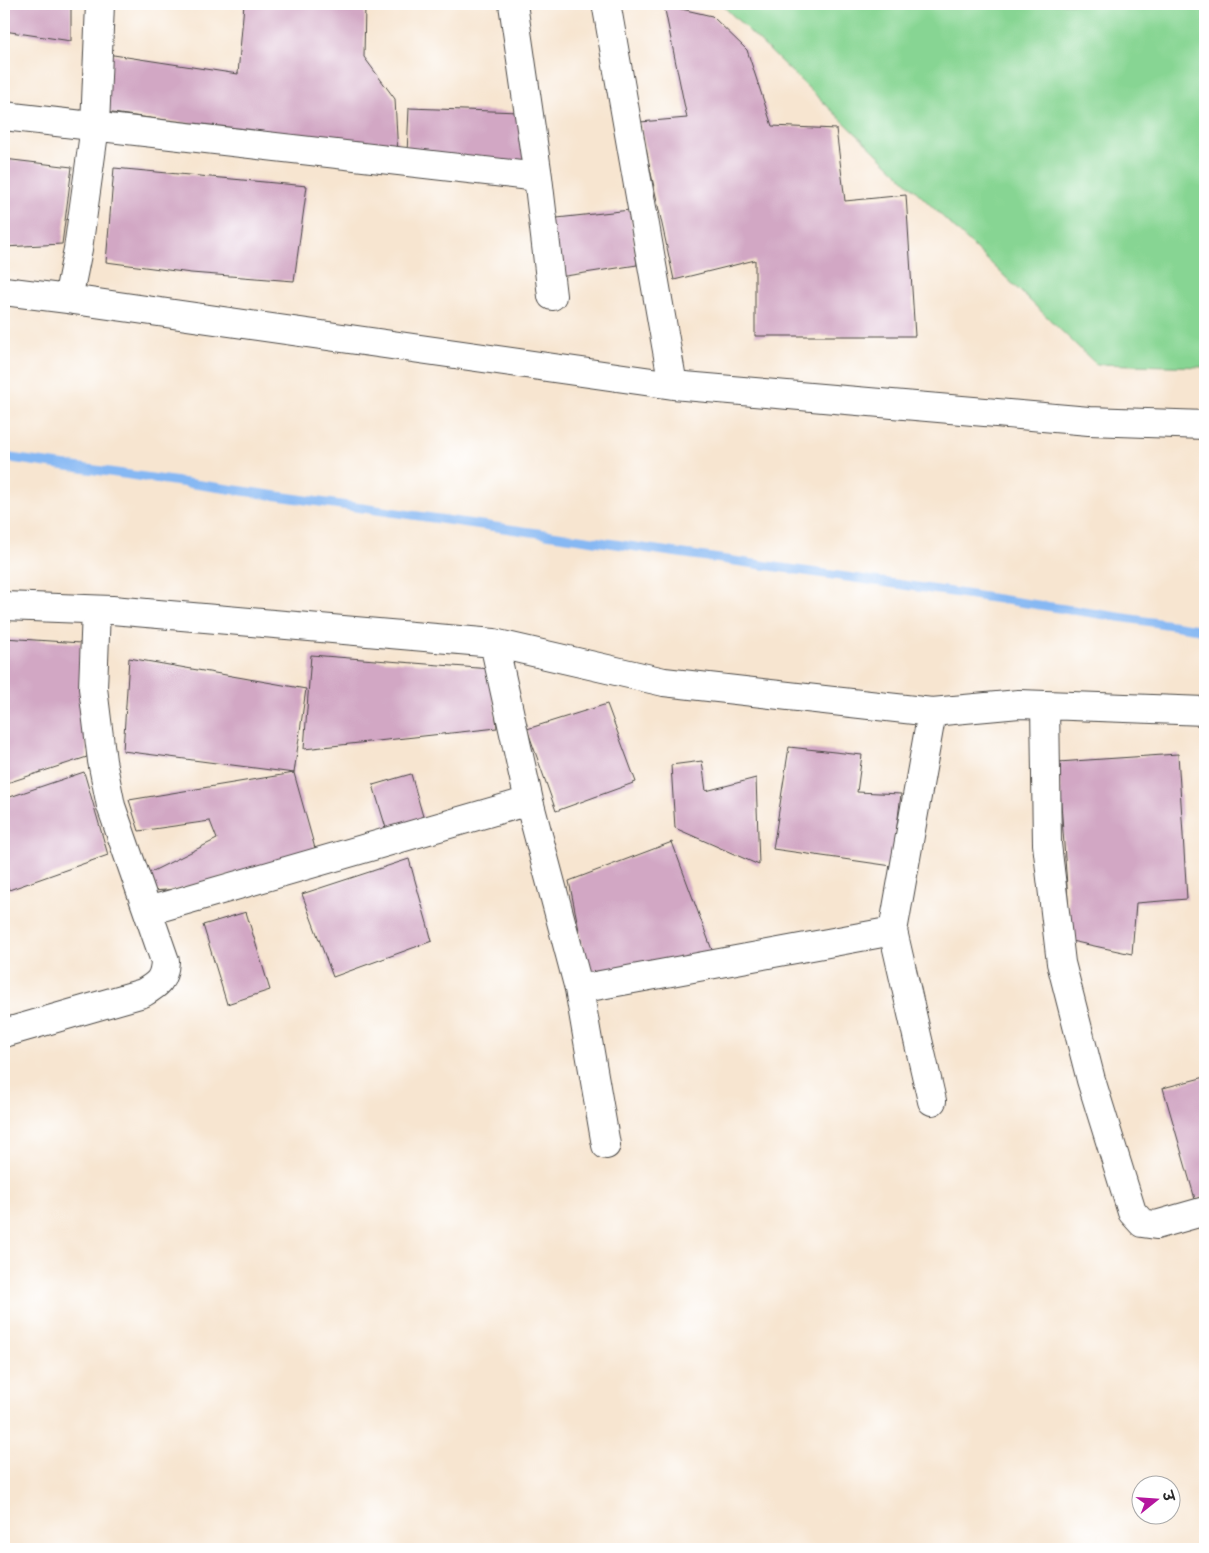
<svg xmlns="http://www.w3.org/2000/svg" width="1209" height="1553" font-family="'Indie Flower','Playpen Sans Deva',sans-serif">
<style>
.green{fill:#87d593;stroke:#59805f}
.lines{fill:none;stroke-linecap:round;stroke-linejoin:round}
.stream{stroke:#86b8f3;stroke-width:9}
.building{fill:#d2a7c4}
.minor-casing{stroke:#4a4744;stroke-width:30}
.minor{stroke:#fff;stroke-width:28}
</style>
<rect width="100%" height="100%" fill="#fff"/>
<filter id="ink" filterUnits="userSpaceOnUse"><feTurbulence type="fractalNoise" baseFrequency=".02" numOctaves="2"/><feDisplacementMap in="SourceGraphic" scale="10" xChannelSelector="R" yChannelSelector="G"/><feConvolveMatrix kernelMatrix="1 2 1 2 8 2 1 2 1" color-interpolation-filters="sRGB"/></filter>
<filter id="wash" filterUnits="userSpaceOnUse"><feTurbulence type="fractalNoise" baseFrequency=".0096" numOctaves="4" result="noise"/><feDisplacementMap in="SourceGraphic" scale="20" xChannelSelector="R" yChannelSelector="G"/><feGaussianBlur stdDeviation="1.12" result="paint"/><feColorMatrix in="noise" values="0 0 0 0 0 0 0 0 0 0 0 0 0 0 0 0 0 1.4 0 .05"/><feComposite in="paint" operator="in"/></filter>
<g filter="url(#wash)">
<rect width="100%" height="100%" fill="#f7e5d0"/>
<path class="green" d="M721 4H1205V367L1096 364Z"/>
<g class="lines">
<path class="stream" d="M4 457 945 591 1205 630"/>
</g>
<g id="blocks">
<path class="building" d="M4 4H71V41L4 31Z
M244 4 365 5 364 57 395 99 398 156 260 133 105 112 107 54 238 74Z
M664 5 712 16 747 50 772 126 836 129 845 201 906 195 915 336H755V260L674 280 640 122 687 118Z
M409 108 519 112 530 164 407 154Z
M4 159 72 167 62 244 4 247Z
M114 168 307 186 294 281 191 273 106 262Z
M630 210 637 265 559 277 548 219Z
M4 638 81 643 87 757 4 784Z
M311 655 491 669 497 728 304 749Z
M129 658 306 689 294 773 123 751Z
M607 704 636 782 556 811 527 729Z
M789 747 862 755 857 792 901 794 892 866 773 849Z
M1178 754 1187 899 1136 903 1132 954 1071 941 1058 762Z
M702 761 706 791 756 778 759 865 675 828 671 765Z
M84 772 108 855 9 890 4 876V799Z
M294 773 316 852 180 889 152 891 149 873 217 839 210 821 139 831 129 800Z
M411 774 426 827 389 838 373 785Z
M672 842 715 958 589 980 569 881Z
M409 859 432 941 333 977 302 894Z
M246 912 270 990 227 1004 203 925Z
M1205 1077V1196L1195 1199 1163 1088Z"/>
</g>
</g>
<g filter="url(#ink)">
<use href="#blocks" fill-opacity="0" stroke="#4a4744" stroke-width="1"/>
<g class="lines">
<g class="minor-casing">
<path id="minor" d="M513 4 538 177 552 296
M607 8 673 385
M4 116 538 177
M4 291 68 299 673 385 1089 421 1205 425
M68 299 78 249 95 126 100 4
M4 606 112 610 494 643 664 682 932 712 1019 704 1205 711
M1045 705 1047 844 1061 963 1091 1080 1132 1212 1142 1223 1156 1225 1205 1211
M932 712 893 931 932 1101
M529 801 579 989 606 1145
M148 911 529 801 494 643
M579 989 893 931
M4 1033 143 993C158 984 164 980 165 961L111 806 102 761 93 688 96 610"/>
</g>
<use href="#minor" class="minor"/>
</g>
</g>
<rect width="1209" height="1553" fill="none" stroke="#fff" stroke-width="20"/>
<g transform="translate(1156 1500) rotate(73)"><circle r="24" fill="#ffffff" stroke="#aaaaaa"/>
<path d="M0-4L9 19L0 12L-9 19Z" fill="#b5179e"/>
<text y="-8" font-size="14" font-weight="bold" text-anchor="middle" fill="#2b2b2b">उ</text>
</g>
</svg>
